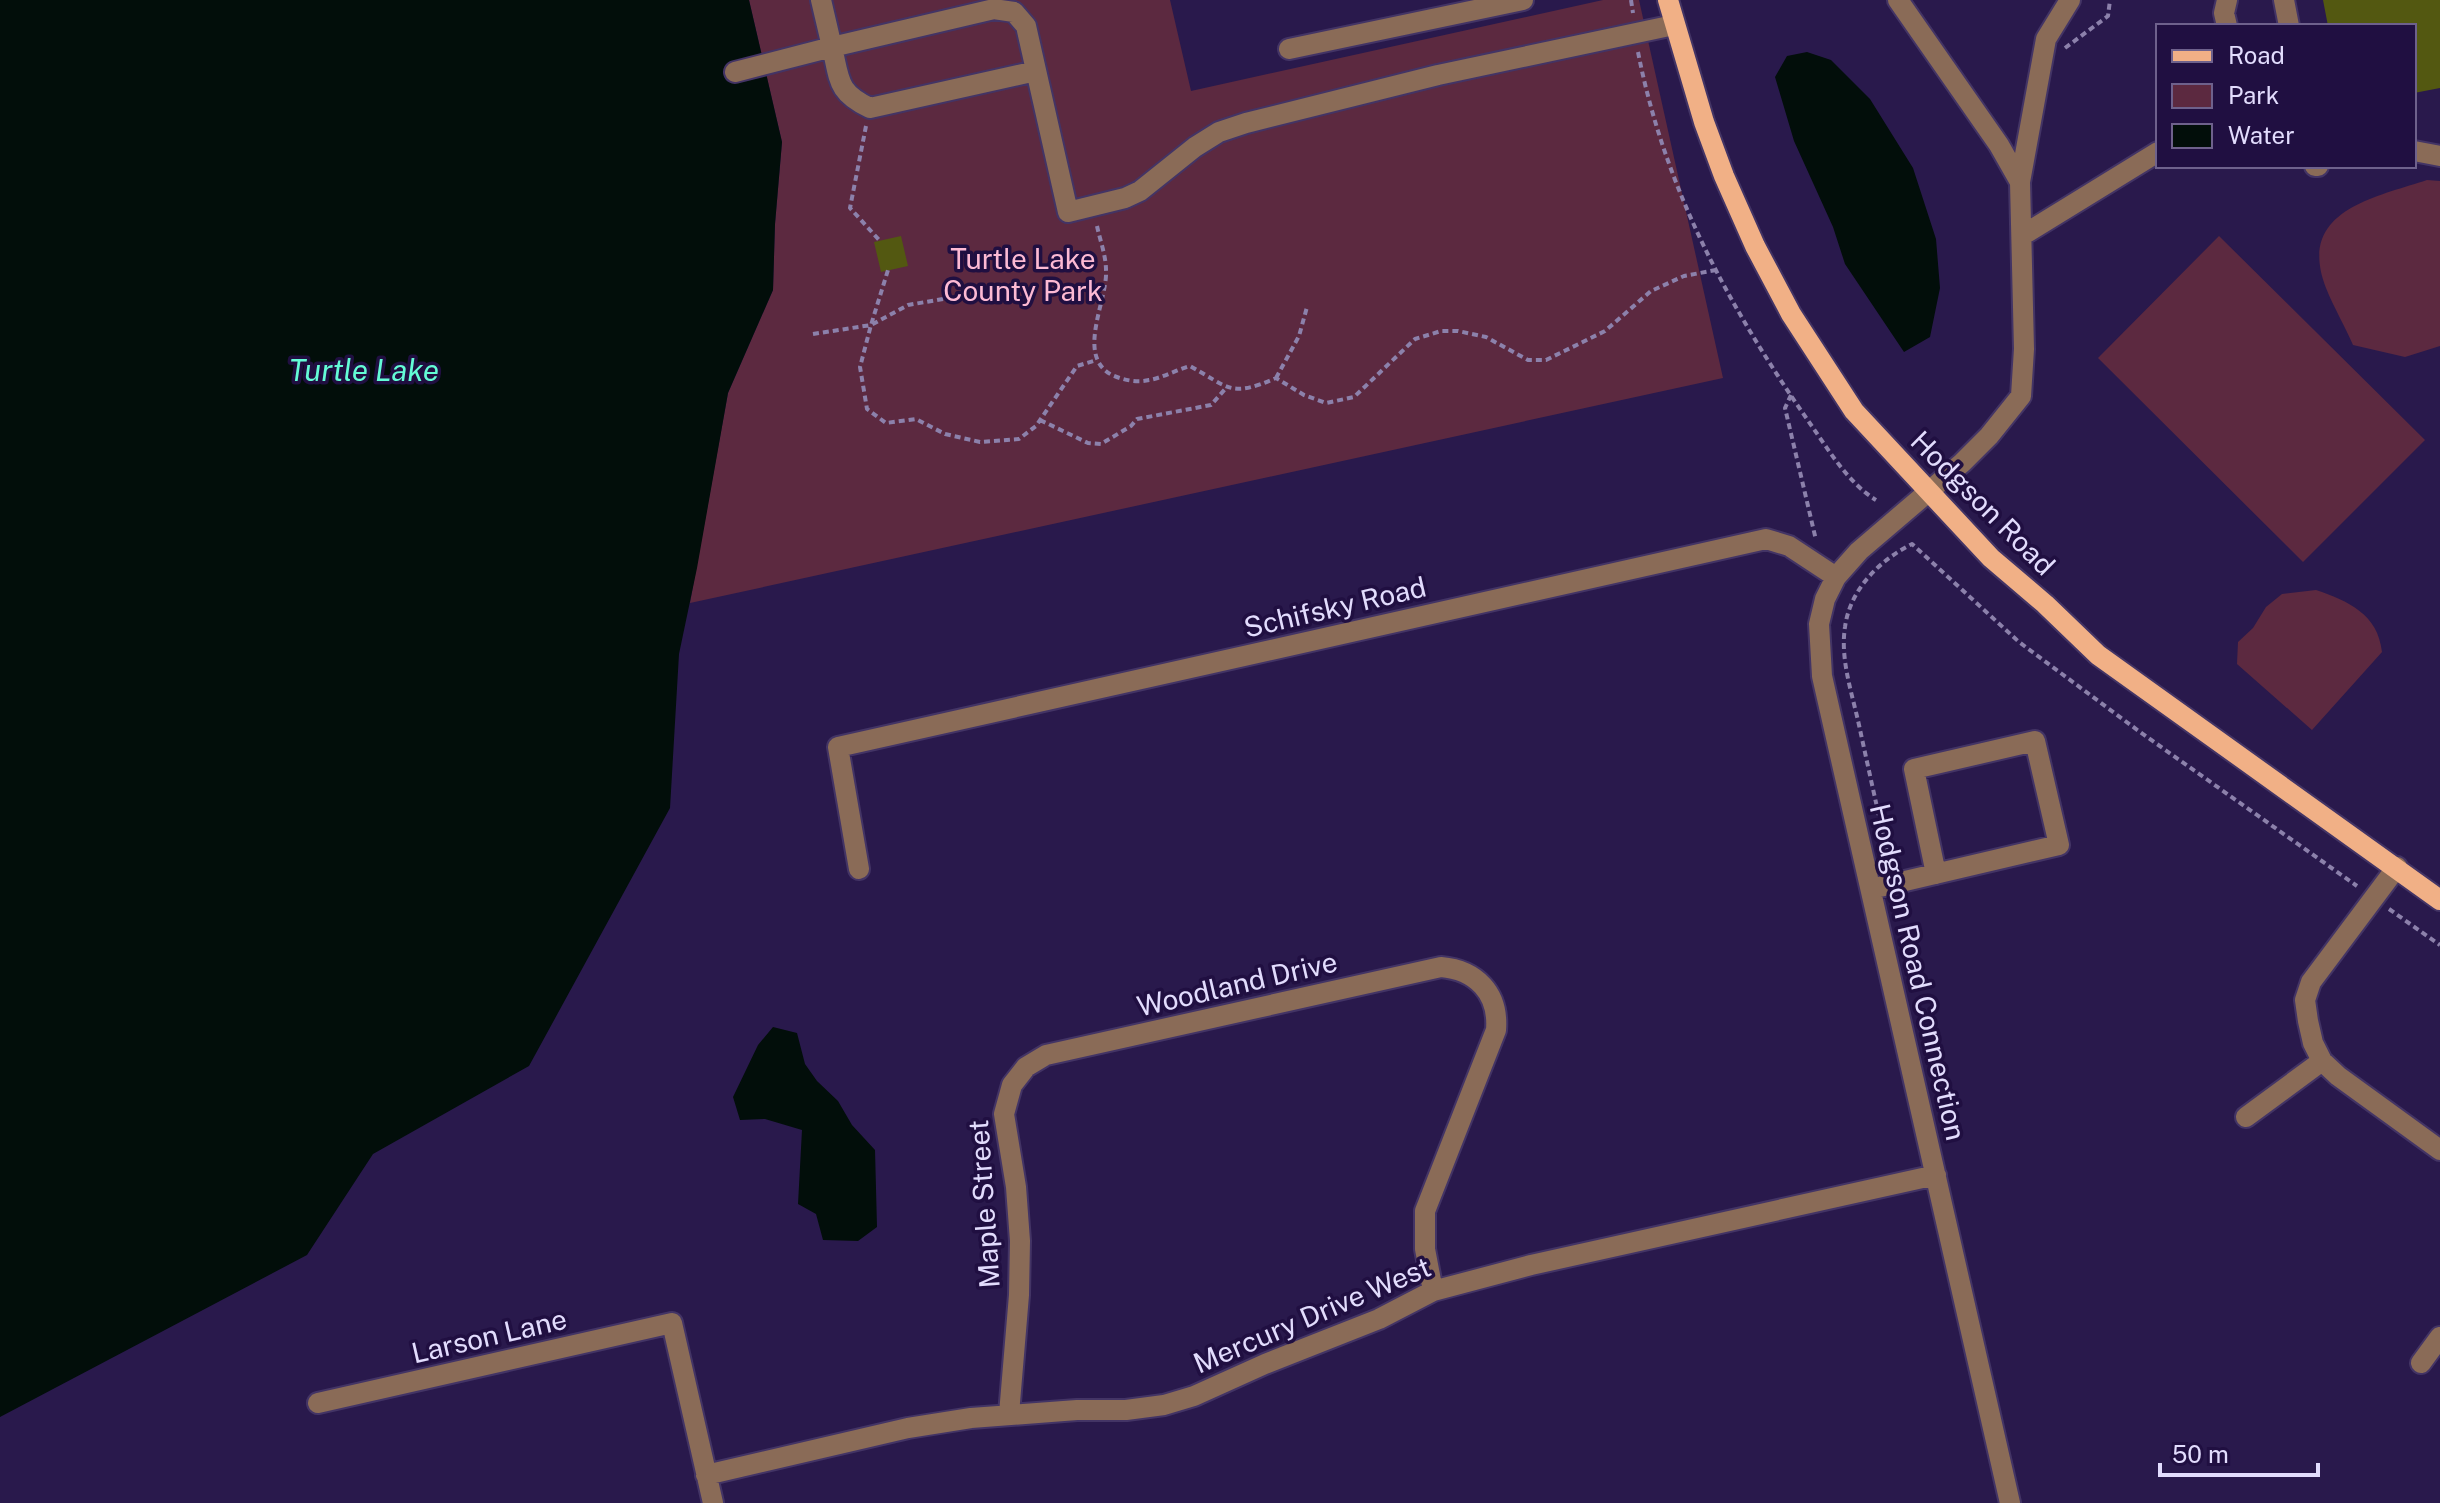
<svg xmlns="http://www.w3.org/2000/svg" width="2440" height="1503" font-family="'Public Sans',sans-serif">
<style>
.green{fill:#5c2940}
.water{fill:#020e0a}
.building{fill:#535811}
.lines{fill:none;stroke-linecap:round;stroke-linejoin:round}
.minor-casing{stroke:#433465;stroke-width:24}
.major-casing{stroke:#433465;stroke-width:24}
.path{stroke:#8c81ab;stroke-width:4;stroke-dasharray:6 4;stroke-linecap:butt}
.minor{stroke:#8a6b57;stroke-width:20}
.major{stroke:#f1b086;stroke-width:20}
.labels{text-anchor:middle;stroke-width:7;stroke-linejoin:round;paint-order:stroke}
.park-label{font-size:28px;fill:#fdbad4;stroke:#200f41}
.street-label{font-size:28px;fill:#e2dcfd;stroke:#200f41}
.water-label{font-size:30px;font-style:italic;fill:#63fcd6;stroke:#200f41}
</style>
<rect width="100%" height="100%" fill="#29194c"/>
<path class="green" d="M749 0H1170L1191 91 1603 0H1639L1723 378 690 603 728 393 773 290 775 224 782 142Z
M2427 180 2440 181V346L2405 357 2353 345C2345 326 2334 308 2326 288 2296 211 2373 198 2427 180Z
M2219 236 2425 440 2303 562 2098 358Z
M2316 590C2348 601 2378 614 2382 652L2312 730 2237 664 2238 642 2253 628 2266 607 2282 594Z"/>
<path class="water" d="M0 0H749L782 142 775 224 773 290 728 393 697 568 679 654 670 808 529 1066 373 1154 307 1255 0 1417Z
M1807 52 1831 60 1870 99 1913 168 1936 239 1940 288 1930 337 1904 352 1845 264 1833 227 1794 141 1775 77 1787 56Z
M773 1027 797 1033 805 1064 817 1081 838 1101 852 1125 875 1150 877 1227 858 1241 823 1240 816 1214 798 1204 802 1130 765 1119 740 1120 733 1097 758 1045Z"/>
<path class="building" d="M2323 0H2440V88L2414 93V26H2328Z
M901 236 908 266 881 272 874 242Z"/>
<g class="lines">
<g class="minor-casing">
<path id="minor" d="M1898 0 1999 145 2020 182
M2284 0 2289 26
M2227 26 2224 13 2227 0
M1289 49 1523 0
M1036 71 870 108C837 92 840 81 832 47L994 9 1014 12 1026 26 1068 212 1125 198 1140 191 1195 147 1219 132 1246 123 1438 75 1674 25
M735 72 832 47 821 0
M2414 151 2440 156
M2315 166H2318
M2023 235 2158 152
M2397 867 2311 982 2305 1000 2308 1021 2313 1043 2322 1061 2338 1076 2440 1150
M859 869 838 747 1766 539 1789 546 1836 577
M1871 889 2059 845 2035 741 1914 769 1936 874
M2246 1117 2322 1061
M2421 1363 2440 1337
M318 1403 672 1323 713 1503
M1009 1414 1019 1295 1020 1241 1016 1187 1004 1114 1012 1085 1026 1067 1046 1055 1441 967C1476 970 1499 993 1496 1030L1425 1211V1249L1433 1291
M706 1475 908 1428 971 1418 1077 1410H1126L1164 1405 1194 1396 1265 1364 1379 1319 1433 1291 1531 1265 1936 1175
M2010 1503 1822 676 1819 624 1825 599 1836 577 1859 551 1962 463 1989 436 2021 396 2024 349 2020 182 2046 39 2070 0"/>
</g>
<g class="major-casing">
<path id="major" d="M1668 0 1704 122 1724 176 1755 246 1791 314 1854 411 1991 558 2045 604 2098 655 2440 900"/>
</g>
<path class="path" d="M1631 0 1633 13
M2065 48 2108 16 2110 0
M1638 52C1665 190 1729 307 1809 422 1828 449 1848 483 1876 500
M866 126 850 208 880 241
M1097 226C1100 240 1106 256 1106 270 1108 300 1075 356 1112 375 1123 380 1137 383 1149 380 1162 378 1176 370 1190 366 1230 388 1230 398 1276 378L1304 395 1326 403 1354 397 1415 339 1441 331H1458L1486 337 1528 360H1546L1605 331 1651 291 1684 276 1716 270
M943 299 908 305 871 325 860 367 867 409 886 423 916 419 945 434 980 442 1019 439 1036 426 1077 366 1097 360
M813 334 871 325 888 270
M1276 378 1299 336 1307 307
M1791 395 1785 408 1816 540
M1040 420 1088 443 1101 444 1131 426 1137 419 1211 405 1226 388
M1890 864C1879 817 1869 771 1859 725 1852 693 1840 659 1845 627 1850 589 1880 560 1912 544L2019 642 2140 732 2357 886
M2389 909 2440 945"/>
<use href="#minor" class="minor"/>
<use href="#major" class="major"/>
</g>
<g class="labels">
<g class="park-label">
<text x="1023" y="269">Turtle Lake<tspan x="1023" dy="32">County Park</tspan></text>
</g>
<g class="street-label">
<text transform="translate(1983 503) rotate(45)" y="10">Hodgson Road</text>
<text transform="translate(1335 607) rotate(-13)" y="10">Schifsky Road</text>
<text transform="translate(1918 972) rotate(77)" y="10">Hodgson Road Connection</text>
<text transform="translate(1237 984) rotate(-13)" y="10">Woodland Drive</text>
<text transform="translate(984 1204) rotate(-94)" y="10">Maple Street</text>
<text transform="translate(1312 1315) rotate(-23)" y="10">Mercury Drive West</text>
<text transform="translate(489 1336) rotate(-13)" y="10">Larson Lane</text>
</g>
<g class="water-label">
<text x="364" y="381">Turtle Lake</text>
</g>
</g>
<rect x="2156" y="24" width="260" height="144" fill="#200f41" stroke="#6e618c" stroke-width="2"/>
<rect x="2172" y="50" width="40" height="12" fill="#f1b086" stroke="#6e618c" stroke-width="2"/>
<text x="2228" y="64" font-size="24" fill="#e2dcfd">Road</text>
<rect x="2172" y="84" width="40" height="24" fill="#5c2940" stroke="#6e618c" stroke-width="2"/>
<text x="2228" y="104" font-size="24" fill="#e2dcfd">Park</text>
<rect x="2172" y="124" width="40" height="24" fill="#020e0a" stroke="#6e618c" stroke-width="2"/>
<text x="2228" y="144" font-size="24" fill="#e2dcfd">Water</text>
<path d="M2160 1463v12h158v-12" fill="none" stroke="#e2dcfd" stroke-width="4"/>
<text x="2172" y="1463" font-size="24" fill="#e2dcfd" stroke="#200f41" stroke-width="6" paint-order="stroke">50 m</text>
</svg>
